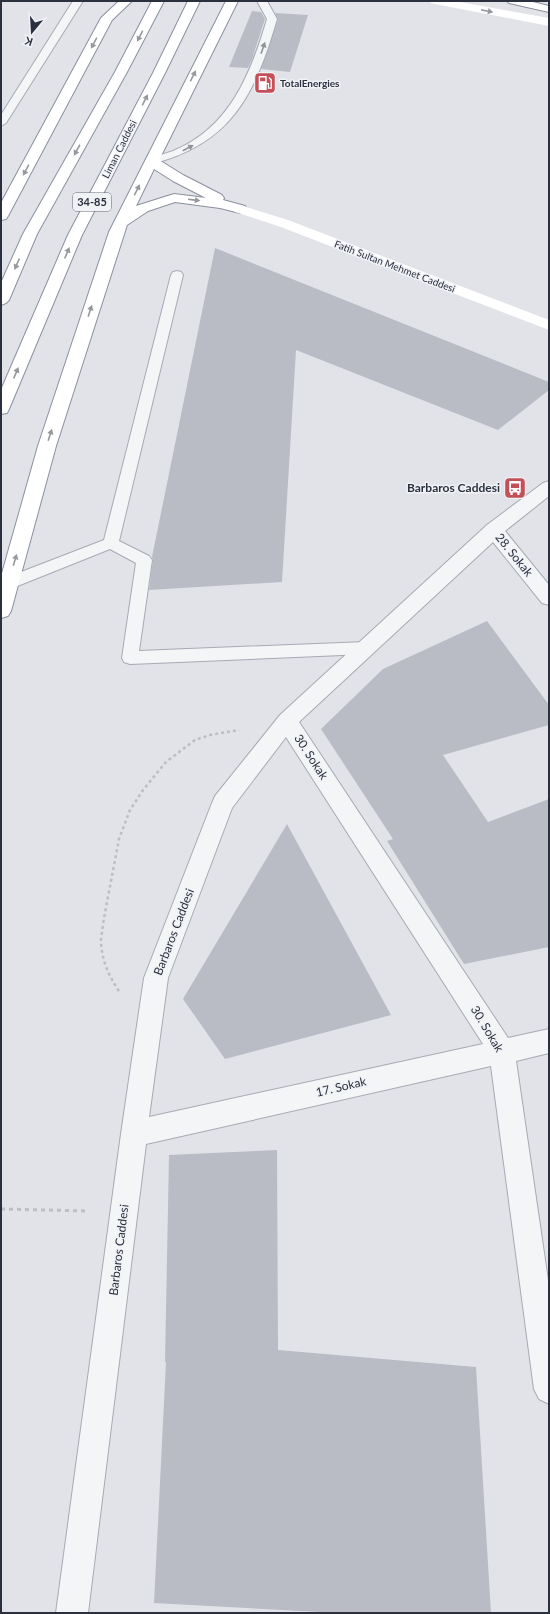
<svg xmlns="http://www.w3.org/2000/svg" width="550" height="1614" font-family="Lato,sans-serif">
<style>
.building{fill:#b9bcc5}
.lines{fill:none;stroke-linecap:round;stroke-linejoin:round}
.service-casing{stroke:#a7aab3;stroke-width:2}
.minor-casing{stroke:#a7aab3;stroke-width:2}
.trunk-casing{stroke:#8a909e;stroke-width:2}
.path-far1{stroke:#bcbec3;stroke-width:2.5;stroke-dasharray:3 3;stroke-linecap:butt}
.path{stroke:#bcbec3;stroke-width:3;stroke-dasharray:4 4;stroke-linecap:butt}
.service{fill:#f4f5f7;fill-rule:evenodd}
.minor{fill:#f4f5f7;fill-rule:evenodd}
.secondary{fill:#fff;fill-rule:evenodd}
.trunk{fill:#fff;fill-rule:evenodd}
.oneway{fill:#95989f}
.oneway2{fill:#90929b}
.labels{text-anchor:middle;stroke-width:3;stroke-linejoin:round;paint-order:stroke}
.far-poi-label{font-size:10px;font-weight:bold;fill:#2b303f;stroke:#f1f2f6;text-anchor:start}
.far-street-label{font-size:10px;fill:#2b303f;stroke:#f1f2f6}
.shield{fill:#f1f2f6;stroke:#666a76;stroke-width:1}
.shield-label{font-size:11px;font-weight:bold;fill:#2b303f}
.poi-label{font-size:12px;font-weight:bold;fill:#2b303f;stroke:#f1f2f6;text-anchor:end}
.street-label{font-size:12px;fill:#2b303f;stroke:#f1f2f6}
</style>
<rect width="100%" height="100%" fill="#e1e3e9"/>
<path class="building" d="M252 11 261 12 265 19 252 59 248 68 229 67Z
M275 13 308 15 290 72 261 69 278 19Z
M215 248 549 382V390L498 430 296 350 282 582 149 590 153 560 152 557Z
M487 621 549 705V725L443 755 488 822 549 799V947L464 964 387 841 393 839 321 729 383 669Z
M287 824 391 1015 225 1059 183 999Z
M277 1150 278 1350 476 1367 491 1613H320V1612L154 1603 166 1362H165L169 1155Z"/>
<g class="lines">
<g class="service-casing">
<path id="service" d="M73 1H83L6 123 1 126V115Z
M257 1H267L277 19C255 94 232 144 151 164L147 163 145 161 147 159C156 156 165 154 173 151 230 128 251 73 267 19Z
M177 271 181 272 183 275 119 541 149 556 152 560 139 651 366 642 372 644 374 648 372 652 366 654 130 664 124 662 122 658 136 563 110 549 15 587 9 589 3 587 1 583 3 579 104 540 171 275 173 272Z"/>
</g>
<g class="minor-casing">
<path id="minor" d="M549 481V496L505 531 549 585V605L542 603 493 542 299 722 508 1038 549 1029V1053L516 1061 549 1287V1404L539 1399 534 1389 491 1066 146 1144 88 1613H56L121 1134 144 978 212 803 215 796 280 715 487 525 543 483ZM286 737 483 1044 149 1117 168 978 232 808Z"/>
</g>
<g class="trunk-casing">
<path id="trunk" d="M119 1H132L112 20 8 216 6 219 1 220V203L101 18Z
M152 1H164L127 72 37 234 9 300 6 303 1 305V283L23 234 115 72Z
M188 1H200L165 73 82 235 9 409 7 413 1 414V390L68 235 153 73Z
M226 1H238L159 160 183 175 222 195 224 198 223 200 245 206 247 209 245 212 240 213 220 208 175 202 148 211 127 225 56 446 11 611 8 616 1 618V577L38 446 109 232ZM154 169 173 181 206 198 174 194 136 206Z
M507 1H529L549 6V12L509 3Z"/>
</g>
<path class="path-far1" d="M119 991C108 975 101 958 101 939L104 918 119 839 130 810 143 790 166 762 195 740 210 735 239 730"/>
<path class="path" d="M1 1209 89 1211"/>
<use href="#service" class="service"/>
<use href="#minor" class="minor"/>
<path class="secondary" d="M429 1H454L549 18V26L435 4 431 3Z
M240 205 288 220 549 320V330L278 226 235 212 233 209 235 206Z"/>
<use href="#trunk" class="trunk"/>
</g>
<defs><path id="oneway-solid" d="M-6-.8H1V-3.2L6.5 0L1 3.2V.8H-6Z"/></defs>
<g class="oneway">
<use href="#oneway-solid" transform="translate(487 11) rotate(11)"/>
<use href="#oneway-solid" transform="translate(140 36) rotate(117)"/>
<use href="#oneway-solid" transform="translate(94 43) rotate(118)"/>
<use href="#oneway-solid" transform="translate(193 76) rotate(-63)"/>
<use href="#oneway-solid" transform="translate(145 100) rotate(-63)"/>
<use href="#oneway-solid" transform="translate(77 150) rotate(119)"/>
<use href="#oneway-solid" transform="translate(26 170) rotate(118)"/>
<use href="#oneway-solid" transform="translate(137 190) rotate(-63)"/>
<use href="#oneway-solid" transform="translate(194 200) rotate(7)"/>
<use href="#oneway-solid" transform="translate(67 253) rotate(-67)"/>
<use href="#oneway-solid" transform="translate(17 264) rotate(114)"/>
<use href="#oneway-solid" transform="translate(90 311) rotate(-72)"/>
<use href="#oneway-solid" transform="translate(16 373) rotate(-67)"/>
<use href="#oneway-solid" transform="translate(50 435) rotate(-72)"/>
<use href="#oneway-solid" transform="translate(15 560) rotate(-74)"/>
</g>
<g class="oneway2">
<use href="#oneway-solid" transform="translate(263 48) rotate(-71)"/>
<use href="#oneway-solid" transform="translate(188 148) rotate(-28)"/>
</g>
<defs>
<g id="fuel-square" transform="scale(1.15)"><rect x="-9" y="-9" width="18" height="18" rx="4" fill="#c44f58" stroke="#f1f2f6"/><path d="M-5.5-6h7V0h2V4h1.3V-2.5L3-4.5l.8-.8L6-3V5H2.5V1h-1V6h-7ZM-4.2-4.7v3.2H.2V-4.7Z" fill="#fff"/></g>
<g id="bus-square" transform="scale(1.15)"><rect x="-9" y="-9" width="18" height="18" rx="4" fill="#c44f58" stroke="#f1f2f6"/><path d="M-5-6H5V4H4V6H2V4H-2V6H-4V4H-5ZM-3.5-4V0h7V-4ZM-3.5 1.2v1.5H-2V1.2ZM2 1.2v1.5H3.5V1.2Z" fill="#fff"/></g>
</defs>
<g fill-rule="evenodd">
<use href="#fuel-square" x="265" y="83"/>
<use href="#bus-square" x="515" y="488"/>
</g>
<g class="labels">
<g class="far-poi-label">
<text x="280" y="87">TotalEnergies</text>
</g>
<g class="far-street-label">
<text transform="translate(119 149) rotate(-63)" y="4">Liman Caddesi</text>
<text transform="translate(395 266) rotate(21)" y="4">Fatih Sultan Mehmet Caddesi</text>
</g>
<rect class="shield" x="73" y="193" width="38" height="18" rx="3"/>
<g class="shield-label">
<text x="92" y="206">34-85</text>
</g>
<g class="poi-label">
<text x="500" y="492">Barbaros Caddesi</text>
</g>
<g class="street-label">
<text transform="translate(514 555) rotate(51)" y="4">28. Sokak</text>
<text transform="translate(311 757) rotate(57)" y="4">30. Sokak</text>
<text transform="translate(174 932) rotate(-69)" y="4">Barbaros Caddesi</text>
<text transform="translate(487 1029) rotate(59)" y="4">30. Sokak</text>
<text transform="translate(341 1087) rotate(-13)" y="4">17. Sokak</text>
<text transform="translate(119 1250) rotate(-83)" y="4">Barbaros Caddesi</text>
</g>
</g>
<rect width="550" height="1614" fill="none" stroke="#2b303f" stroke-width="4"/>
<g transform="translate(32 32) rotate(198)" stroke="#f1f2f6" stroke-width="3" paint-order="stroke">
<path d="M0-3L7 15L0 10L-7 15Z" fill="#2b303f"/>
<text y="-6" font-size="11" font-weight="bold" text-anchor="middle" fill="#2b303f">K</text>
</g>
</svg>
